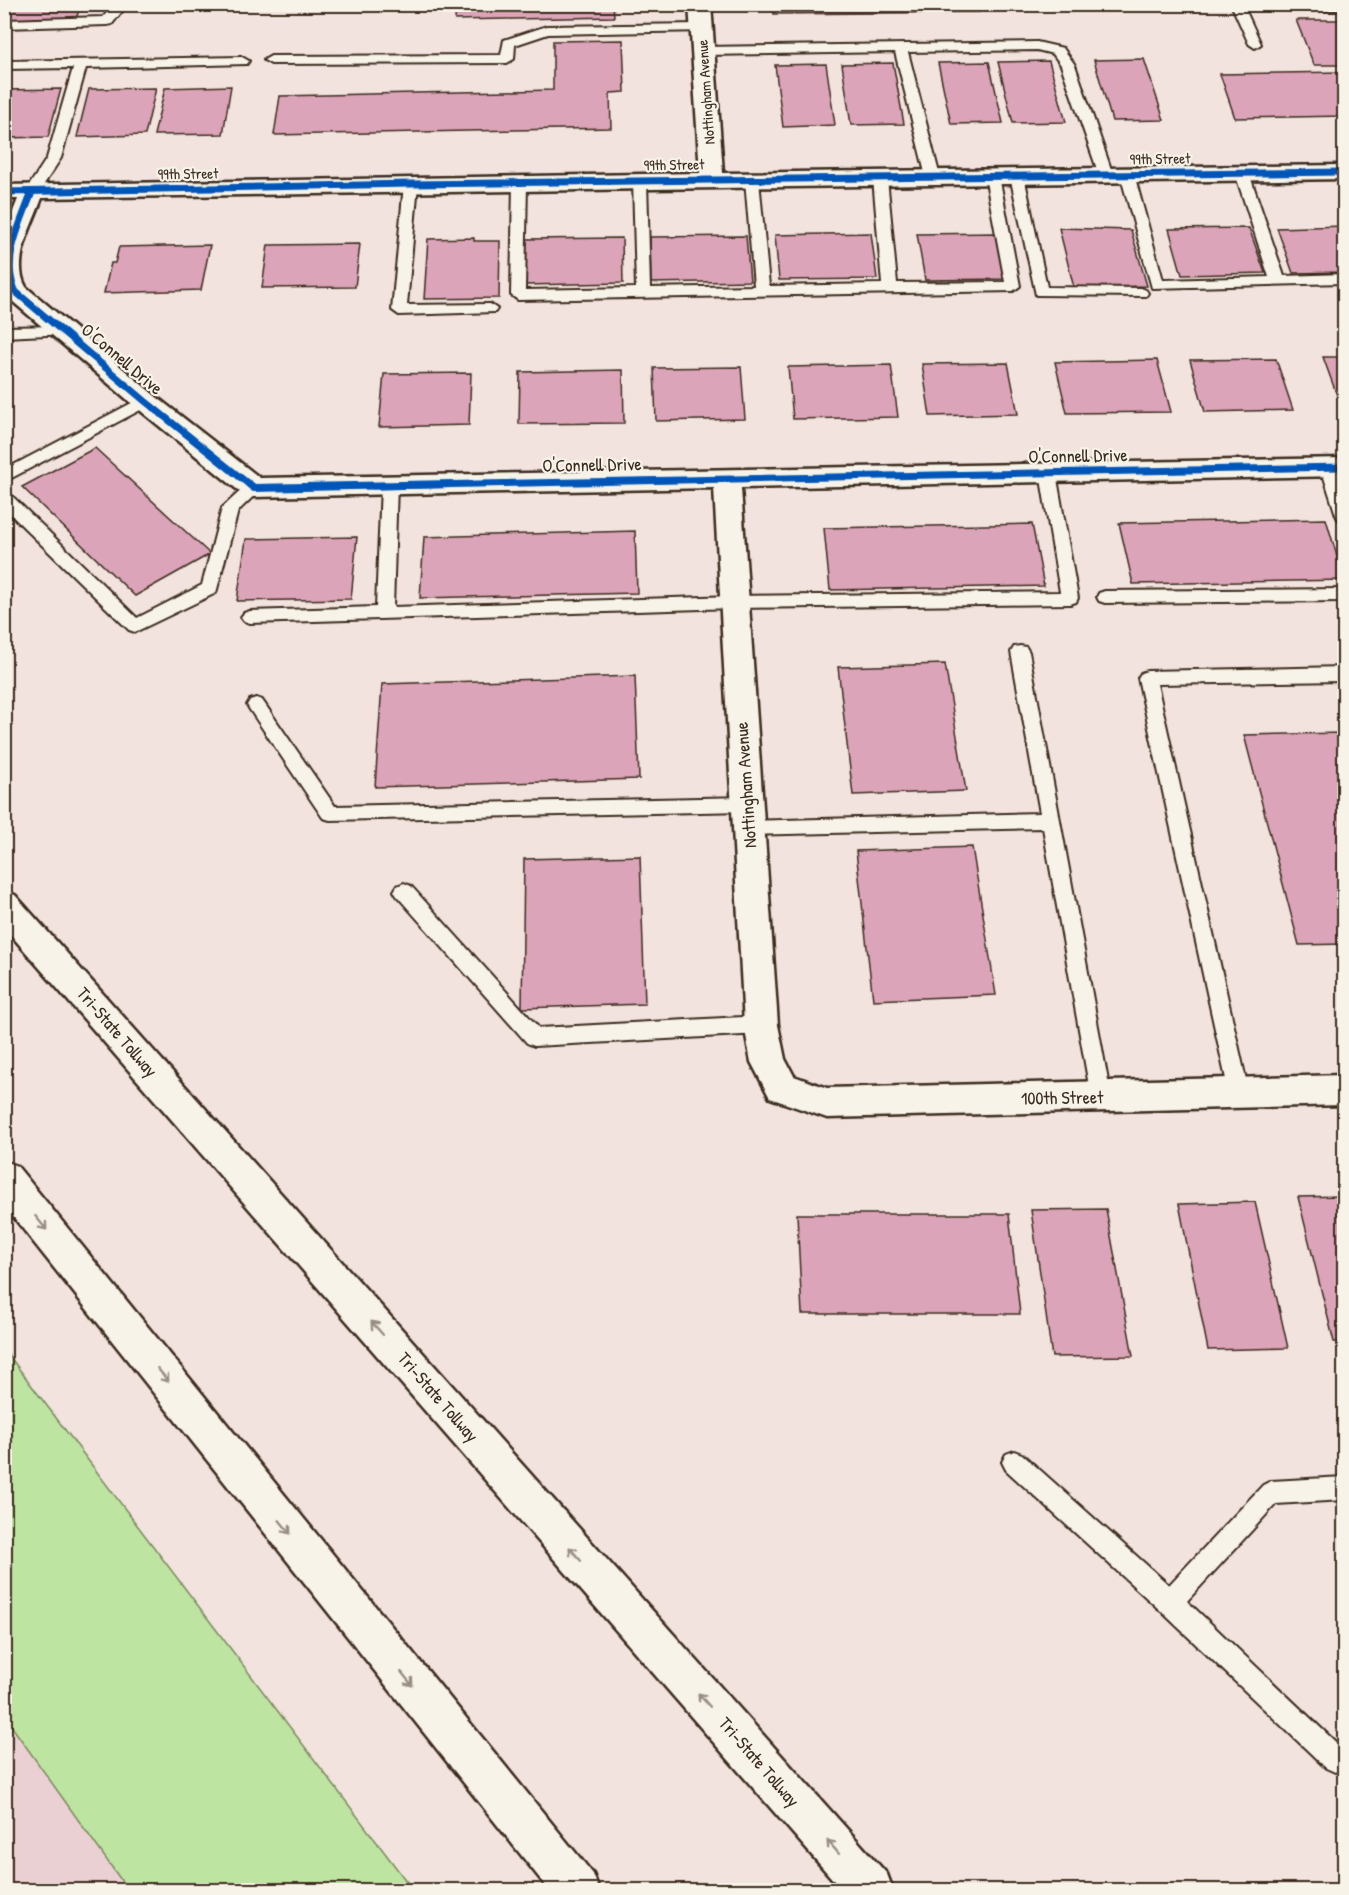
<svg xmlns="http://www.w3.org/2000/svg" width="1349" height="1895" font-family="'Patrick Hand',sans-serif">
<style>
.built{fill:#ebd0d3}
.green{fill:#bde4a0;stroke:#7c875f;stroke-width:1.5}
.building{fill:#dca4b8;stroke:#3b2a1e;stroke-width:1.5}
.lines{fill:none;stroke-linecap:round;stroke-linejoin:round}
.lane-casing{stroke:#3b2a1e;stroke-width:4}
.street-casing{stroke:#3b2a1e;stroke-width:5}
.highway-casing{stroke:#3b2a1e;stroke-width:5}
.lane{fill:#f7f3e8;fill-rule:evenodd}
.street{fill:#f7f3e8;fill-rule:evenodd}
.highway{fill:#f7f3e8;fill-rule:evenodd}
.cycleway-far1-casing{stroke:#f7f3e8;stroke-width:10}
.cycleway-casing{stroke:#f7f3e8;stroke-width:12}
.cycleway-far1{stroke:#0057b8;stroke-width:7}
.cycleway{stroke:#0057b8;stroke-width:8}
.oneway{stroke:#998e83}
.labels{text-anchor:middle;stroke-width:4.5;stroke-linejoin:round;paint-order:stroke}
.far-street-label{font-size:15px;fill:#3b2a1e;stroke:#f7f3e8}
.street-label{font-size:18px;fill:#3b2a1e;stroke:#f7f3e8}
</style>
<rect width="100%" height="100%" fill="#f2e3de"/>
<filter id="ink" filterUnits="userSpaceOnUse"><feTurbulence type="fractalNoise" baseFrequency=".0167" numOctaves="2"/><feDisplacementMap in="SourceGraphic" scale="12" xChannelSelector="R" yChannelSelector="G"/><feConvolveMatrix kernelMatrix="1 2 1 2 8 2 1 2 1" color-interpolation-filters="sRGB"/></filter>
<g filter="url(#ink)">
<path class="built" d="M5 1717 128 1890H5Z"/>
<path class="green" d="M4 1349 413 1890H128L5 1717Z"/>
<path class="building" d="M4 4H81L76 19 4 20Z
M456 4H613L614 17 455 20Z
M773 4H977L979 12 774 14Z
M1296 20H1344V65H1314Z
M623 40 625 92 610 93 611 128 274 135 280 96 553 90V41Z
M1144 59 1164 120 1112 121 1094 60Z
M1049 61 1066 122 1013 123 998 62Z
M989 62 1003 123 951 124 938 63Z
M893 63 904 124 851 125 842 64Z
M826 64 835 125 783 127 775 65Z
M1344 72V116L1235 118 1220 74Z
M231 86 223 134 154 135 165 88Z
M156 88 145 135 77 137 89 89Z
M61 89 48 137 4 138V90Z
M1344 226V272L1293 273 1277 228Z
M1059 228 1131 230 1147 286 1074 288Z
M1249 228 1265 273 1182 275 1169 229Z
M871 233 877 279 779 280 775 235Z
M998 233 1008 279 925 280 917 234Z
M746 236 750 281 651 283 650 237Z
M474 238V241H500L499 298 424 299 428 239Z
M622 238 623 283 524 285 525 239Z
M360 244 355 287 262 288 268 245Z
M210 245 201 290 104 293 111 263H115L119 247Z
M1323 357H1344V409H1342Z
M1276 359 1293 410 1205 412 1190 360Z
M1157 360 1171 412 1067 413 1055 362Z
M1008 363 1018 414 930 416 922 364Z
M891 365 898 417 793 419 788 367Z
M741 367 745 419 656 421 654 368Z
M623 370 624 423 519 424 520 372Z
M471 373 469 425 379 427 384 374Z
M95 448 210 554 135 596 22 487Z
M1326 519 1344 580 1133 584 1119 523Z
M1032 524 1044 586 830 590 824 528Z
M635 531 637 593 420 598 424 537Z
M357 537 351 599 237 601 246 539Z
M945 664 966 791 853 795 838 667Z
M635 676 639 779 375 787 382 684Z
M1344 733V944L1299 945 1244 735Z
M972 847 996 995 873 1000 856 851Z
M640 856 645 1004 522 1008 524 859Z
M1344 1196V1342H1334L1298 1197Z
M1255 1202 1288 1348 1208 1350 1179 1204Z
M1106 1209 1133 1356 1052 1357 1031 1210Z
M797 1214H1009L1020 1314H802Z"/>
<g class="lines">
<g class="lane-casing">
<path id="lane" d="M115 4H128L112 24 107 25 4 28V20L103 17Z
M1231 4H1344V10L1245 9 1261 44 1255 48 1249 44Z
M701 24 706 25 707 28 706 31 548 34 515 45 514 59 507 63 271 64 264 60 271 56 501 55 504 40 547 26Z
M1037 42 1063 48 1075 65 1113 175 1111 178H1101L1099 175 1061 65 1053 54 1037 50 908 52 940 177 933 181 926 177 895 52 703 55 696 51 703 47Z
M242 57 249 61 247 64 86 68 61 158 37 195 32 196 25 192 47 158 73 68 4 69V61Z
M1242 169 1249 173 1284 276 1344 274V283L1152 288 1120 174 1122 171 1127 170 1134 174 1163 280 1269 277 1235 173Z
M992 172 999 176 1020 286 1013 291 518 300 511 295 513 183 515 180 520 179 527 183 525 290 636 288 633 181 640 177 647 181 650 288 754 286 745 180 752 176 759 180 769 286 882 284 873 178 880 174 887 178 897 283 1005 282 985 176Z
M1017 172 1024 176 1047 287 1141 288 1146 290 1148 293 1146 296 1036 295 1010 176Z
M411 180 418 184 407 305 490 304 497 309 495 312 399 315 392 310 404 184Z
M63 326 68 328 71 331 68 334 4 337V327Z
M145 396 150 397 153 401 150 405 4 482V470Z
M1329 463 1335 464C1345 481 1346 502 1344 521L1338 519 1336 515 1321 468 1323 464Z
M1048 468 1054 469 1056 473 1078 598 1076 602 1070 604 734 608 250 623 244 621 241 617 244 613 250 611 376 607 381 485 383 481H395L397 485 393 607 734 596 1060 592 1040 473 1042 469Z
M254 482 260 484 262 488 238 511 216 593 135 632 129 630 4 508V493L10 494 137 618 202 585 222 508 248 484Z
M1344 589V601L1105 603 1099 601 1097 597 1099 593 1105 591Z
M1020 646 1026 647 1029 652 1111 1097 1108 1103 1101 1106 1094 1103 1091 1097 1043 828 749 835 742 833 740 828 742 823 749 821 1040 813 1011 652 1014 647Z
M1344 667V681L1157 684 1249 1093 1246 1099 1239 1102 1232 1099 1229 1093 1138 678 1141 673 1147 671Z
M256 698 262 700 335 806 747 797 754 799 756 804 754 809 747 811 330 820 323 818 250 710 247 705 250 700Z
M404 883 411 886 539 1028 761 1016 768 1019 771 1025 768 1031 761 1034 534 1046 527 1043 397 896 394 891 397 886Z
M1014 1451 1022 1454 1169 1585 1263 1485 1271 1481 1344 1477V1500L1276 1504 1187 1601 1344 1750V1768L1335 1772 1326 1768 1161 1611 1006 1470 1002 1462 1006 1454Z"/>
</g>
<g class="street-casing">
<path id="street" d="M689 4H711L723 173 1344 165V179L42 198C33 224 11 261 26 287L154 395 260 478 1344 458V476L741 488 778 1025 785 1059 794 1076 827 1088 1344 1075V1105L827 1118 770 1098 751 1062 744 1025 714 488 254 497 244 495 136 407 4 294V234L18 199H4V185L700 173Z"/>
</g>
<g class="highway-casing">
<path id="highway" d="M4 891 15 895 887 1874 893 1890H842L4 927Z
M4 1161 17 1166 593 1874 599 1890H549L4 1205Z"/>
</g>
<use href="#lane" class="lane"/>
<use href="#street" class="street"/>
<use href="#highway" class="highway"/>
<g class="cycleway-far1-casing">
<path id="cycleway-far1" d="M4 192 411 184 1344 172
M32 192C21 223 0 261 16 292L145 401 251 486
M373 486 1344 467"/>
</g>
<g class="cycleway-casing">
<path id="cycleway" d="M249 484 254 488 451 484"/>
</g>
<use href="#cycleway-far1" class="cycleway-far1"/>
<use href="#cycleway" class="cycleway"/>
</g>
<defs><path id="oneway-shaft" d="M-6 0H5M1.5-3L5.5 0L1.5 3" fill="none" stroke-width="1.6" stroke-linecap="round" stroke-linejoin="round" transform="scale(1.5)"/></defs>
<g class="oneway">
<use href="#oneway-shaft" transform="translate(41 1223) rotate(51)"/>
<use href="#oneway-shaft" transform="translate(377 1328) rotate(-131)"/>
<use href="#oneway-shaft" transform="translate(163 1375) rotate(51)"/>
<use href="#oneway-shaft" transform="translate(285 1527) rotate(51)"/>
<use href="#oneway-shaft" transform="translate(575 1554) rotate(-131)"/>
<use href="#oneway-shaft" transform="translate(407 1679) rotate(51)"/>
<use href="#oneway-shaft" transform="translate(704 1700) rotate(-131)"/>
<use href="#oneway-shaft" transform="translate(833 1847) rotate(-131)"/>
</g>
</g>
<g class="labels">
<g class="far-street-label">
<text transform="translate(706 92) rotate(-94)" y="5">Nottingham Avenue</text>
<text transform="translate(1160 159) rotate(-1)" y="5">99th Street</text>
<text transform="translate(674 165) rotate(-1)" y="5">99th Street</text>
<text transform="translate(188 174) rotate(-1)" y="5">99th Street</text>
</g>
<g class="street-label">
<text transform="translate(122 359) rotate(40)" y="6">O'Connell Drive</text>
<text transform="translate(1078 456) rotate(-1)" y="6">O'Connell Drive</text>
<text transform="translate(592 465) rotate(-1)" y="6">O'Connell Drive</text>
<text transform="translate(746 785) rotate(-94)" y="6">Nottingham Avenue</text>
<text transform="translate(117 1032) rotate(49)" y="6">Tri-State Tollway</text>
<text transform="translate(1062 1098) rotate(-1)" y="6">100th Street</text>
<text transform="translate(438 1397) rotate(49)" y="6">Tri-State Tollway</text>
<text transform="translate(759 1762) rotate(49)" y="6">Tri-State Tollway</text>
</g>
</g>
<rect width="1349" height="1895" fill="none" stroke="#f7f3e8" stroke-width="24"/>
<rect x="12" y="12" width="1325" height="1871" fill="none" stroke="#3b2a1e" stroke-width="2" filter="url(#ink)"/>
</svg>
